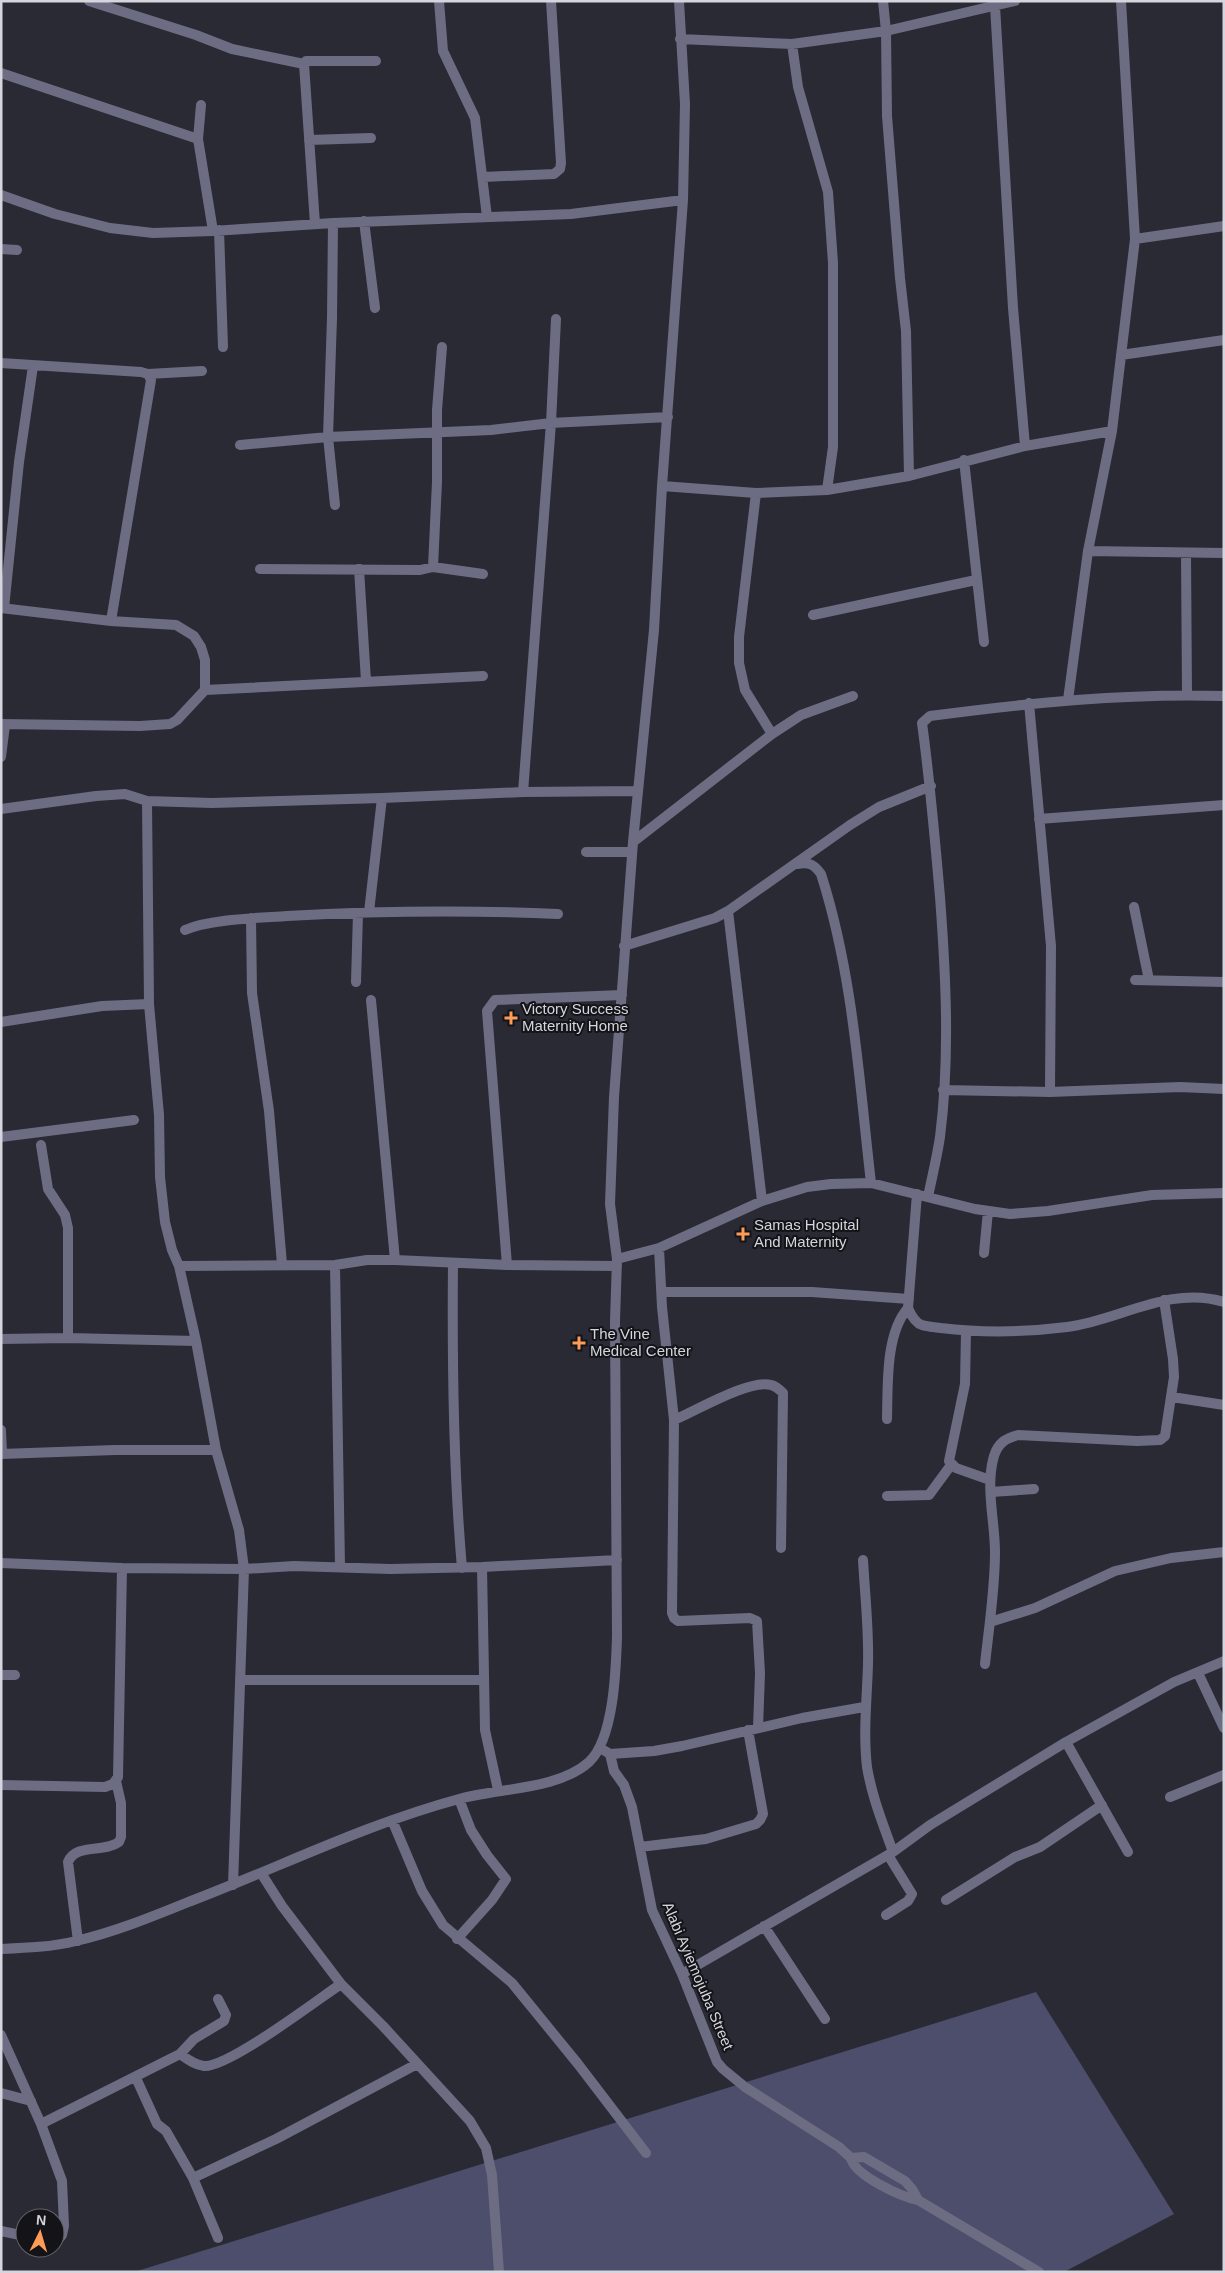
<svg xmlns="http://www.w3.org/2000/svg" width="1225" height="2273" font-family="Arial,sans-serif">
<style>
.green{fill:#4d4d6c}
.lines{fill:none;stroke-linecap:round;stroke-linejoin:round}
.street{stroke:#6c6d83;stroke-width:10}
.poi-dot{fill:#fd9c56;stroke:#131318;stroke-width:2}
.labels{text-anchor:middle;stroke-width:4;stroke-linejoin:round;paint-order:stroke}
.poi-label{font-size:15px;fill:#d5d6dd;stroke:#131318;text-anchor:start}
.street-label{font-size:15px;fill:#d5d6dd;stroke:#131318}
</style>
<rect width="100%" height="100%" fill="#2a2a34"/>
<path class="green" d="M1036 1992 1174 2214 1064 2272H134Z"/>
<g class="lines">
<path class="street" d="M89 1 196 35 232 49 304 64
M439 1 443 51 475 118 487 217
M883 1 886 31 887 116 900 278 906 331 909 476
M995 6 1013 308 1025 446
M680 39 792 44 886 31 1015 1
M792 44 798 87 828 192 833 263V447L827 490
M1 73 198 139
M201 105 198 139 213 231
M309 140 371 138
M483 177 554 174 560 169 561 163 551 1
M1 195 55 214 110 228 153 233 213 231 333 223 571 214 683 200
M364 221 375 308
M333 223 332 318 328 437 335 505
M315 224 304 64 306 61H376
M219 230 223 347
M1135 239 1224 226
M1 249 17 250
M1121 355 1224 340
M1 363 141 372 148 374 151 380 111 621
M148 374 202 371
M240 445 328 437 491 430 551 423 668 417
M964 460 984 642
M662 486 756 493 827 490 909 476 1025 446 1112 431
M756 493 739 637V663L745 690 772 734
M1088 551 1224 553
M1186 553 1187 695
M433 567 483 574
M260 569 420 570 433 567 437 482V410L442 347
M359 569 366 681
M1 608 111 621 176 625 194 636 201 647 205 660V690
M4 608 19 462 33 366
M813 615 976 580
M1068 700 1088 551 1112 431 1135 239 1121 1
M1029 703 1051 946 1050 1092
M1 724 140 726 170 724 177 720 205 690 483 676
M1 757 5 725
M523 792 551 423 556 319
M147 801 149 1004 159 1115 160 1177 165 1222 172 1250 179 1266 196 1341 216 1450 239 1530 244 1569 233 1885
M1 809 96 796 125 794 147 801 212 803 382 798 523 792 638 791
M1039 819 1224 805
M633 842 772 734 801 715 853 696
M586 852H632
M797 864C809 862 814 864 821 874 853 974 859 1079 871 1183
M1134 907 1149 980
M728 911 762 1201
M369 912 382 798
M251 918 252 993 269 1111 282 1264
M185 930C209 919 260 918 287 916 378 911 467 910 558 914
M624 946 715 918 728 911 850 825 879 807 931 786
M1135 980 1224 982
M356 982 358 913
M371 1000 395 1260
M1 1022 102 1006 149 1004
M943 1090 1050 1092 1180 1087 1224 1089
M1 1137 134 1120
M41 1145 48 1189 65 1215 68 1228V1338
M917 1194 908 1308C911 1315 915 1323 922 1325 928 1327 935 1327 941 1328 982 1333 1027 1332 1067 1327 1120 1320 1170 1285 1224 1302
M928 1197C932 1177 937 1157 940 1137 950 1057 946 977 940 897 935 839 930 781 922 723L930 716C1028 703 1125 693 1224 696
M659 1248 662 1307 674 1420 672 1613 674 1618 678 1621 750 1618 757 1621 760 1673 758 1728
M984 1253 988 1211
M617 1259 659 1248 762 1201 807 1187 831 1184 871 1183 975 1209 1010 1214 1048 1211 1152 1195 1224 1193
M453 1263C452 1365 453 1466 462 1568
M335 1265 340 1567
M507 1265 487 1011 495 1000 622 995
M179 1266 335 1265 367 1260H395L507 1265 617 1266
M662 1292H812L909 1299
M966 1331 965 1384 949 1461 956 1468 990 1480
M1 1339 68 1338 196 1341
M1172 1397 1224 1405
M887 1419C888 1386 885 1334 908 1308
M674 1420C696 1411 749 1379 771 1385 776 1386 780 1390 783 1393L781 1548
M1 1430 2 1454
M1 1454 115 1450H216
M991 1492 1034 1489
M887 1496 929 1495 951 1465
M863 1560C865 1595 869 1630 868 1664 867 1699 863 1732 867 1767 872 1797 883 1824 893 1852
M1 1563 122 1568 244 1569 294 1566 390 1569 482 1567 617 1560
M482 1567 485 1730 498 1790
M990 1622 1035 1608 1115 1571 1171 1558 1224 1552
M985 1664C989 1627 995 1589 995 1552 995 1521 985 1487 994 1456 998 1443 1006 1438 1018 1435L1137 1441 1160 1440 1165 1436 1174 1377 1173 1359 1164 1300
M1198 1673 1224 1728
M1 1675H15
M240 1680H483
M1066 1742 1128 1852
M600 1748 610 1754 614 1771 624 1785 632 1807 652 1910 682 1974 717 2062 723 2069 745 2087 839 2147 851 2158
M610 1754 654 1751 682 1746 802 1718 864 1707
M1 1785 105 1787 113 1784 118 1777 122 1568
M1170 1797 1224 1775
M392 1820 422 1891 443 1925 512 1983 578 2064 646 2153
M640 1847 706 1839 756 1824 760 1820 763 1814 748 1730
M261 1873 282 1906 341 1984 383 2026 470 2121 486 2148 492 2175 499 2272
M946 1900 1015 1857 1040 1847 1102 1805
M886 1915 908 1901 912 1894 888 1855
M764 1926 825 2019
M457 1939 492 1900 506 1879 487 1855 471 1830 459 1799
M78 1941 68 1862C76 1843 104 1853 119 1842L121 1837V1803L116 1781
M1 1949C26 1948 52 1947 76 1941 115 1932 154 1916 191 1901 280 1867 366 1824 459 1799 498 1788 558 1790 589 1762 614 1739 616 1669 617 1636L615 1321 617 1259 610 1204 614 1097 633 842 654 630 662 486 683 200 685 104 679 1
M682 1974 893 1852 930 1825 1066 1742 1174 1682 1224 1661
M1 2035 41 2124 62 2181 64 2226 62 2235 57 2241H55
M180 2054 194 2039 224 2021 226 2015 218 1999
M136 2078 157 2124 166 2131 193 2178 276 2139 417 2064
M1 2093 31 2101
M41 2124 180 2054C187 2059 195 2065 204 2066 228 2068 317 2000 341 1984
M851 2158C854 2175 901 2197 918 2200L1039 2272
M851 2158 864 2157 905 2181 912 2189 918 2200
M193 2178 218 2238
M1 2231 25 2236"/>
</g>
<g class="poi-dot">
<path d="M508.5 1010.5h5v5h5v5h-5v5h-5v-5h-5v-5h5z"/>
<path d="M740.5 1226.5h5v5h5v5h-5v5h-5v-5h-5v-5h5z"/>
<path d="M576.5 1335.5h5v5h5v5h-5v5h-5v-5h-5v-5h5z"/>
</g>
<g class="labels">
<g class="poi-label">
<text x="522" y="1014">Victory Success<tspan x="522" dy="17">Maternity Home</tspan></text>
<text x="754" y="1230">Samas Hospital<tspan x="754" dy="17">And Maternity</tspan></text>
<text x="590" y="1339">The Vine<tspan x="590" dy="17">Medical Center</tspan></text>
</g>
<g class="street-label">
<text transform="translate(698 1976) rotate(67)" y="5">Alabi Ayiemojuba Street</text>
</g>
</g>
<rect width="1225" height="2273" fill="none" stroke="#d5d6dd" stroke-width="5"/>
<g transform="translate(40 2233) rotate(5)"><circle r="24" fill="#131318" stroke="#616167"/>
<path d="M0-4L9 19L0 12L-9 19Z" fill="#fd9c56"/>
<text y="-8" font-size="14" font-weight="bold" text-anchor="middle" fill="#d5d6dd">N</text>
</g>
</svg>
